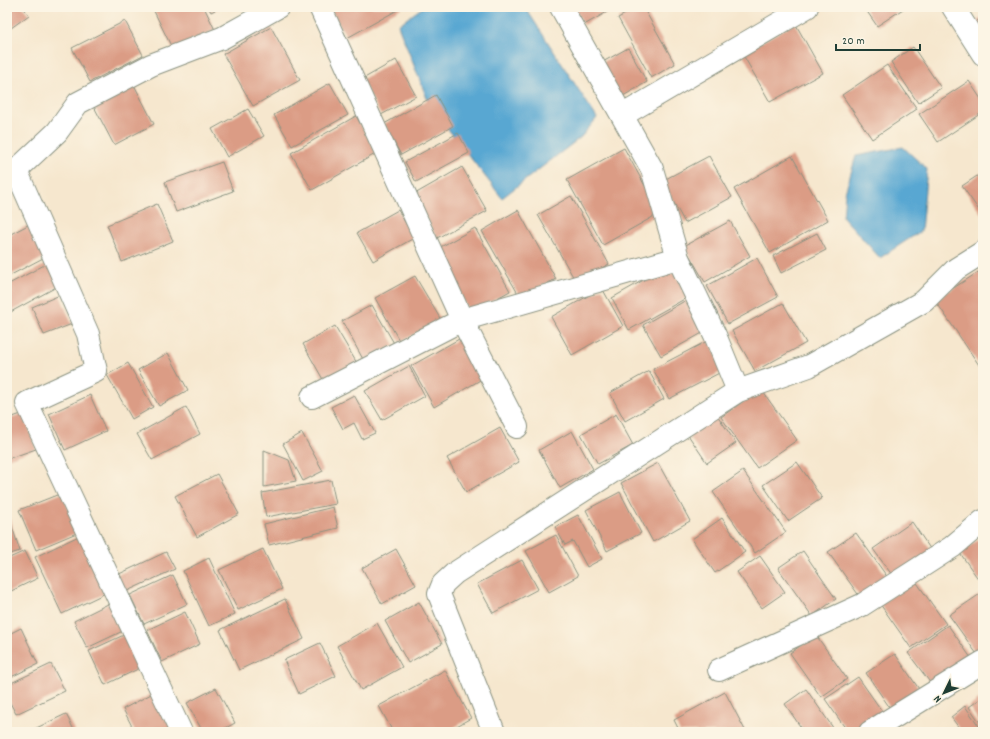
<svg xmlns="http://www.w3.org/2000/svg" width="990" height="739" font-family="Dekko,sans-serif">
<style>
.water{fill:#58a7d2;stroke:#3c7283}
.building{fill:#db9c85}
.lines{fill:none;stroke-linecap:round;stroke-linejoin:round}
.street-casing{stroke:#8a9281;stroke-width:24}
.street{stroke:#fff;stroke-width:22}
</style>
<rect width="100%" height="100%" fill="#fcf5e5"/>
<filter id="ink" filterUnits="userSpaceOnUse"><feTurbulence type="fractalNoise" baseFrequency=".025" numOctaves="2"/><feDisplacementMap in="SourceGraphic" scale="8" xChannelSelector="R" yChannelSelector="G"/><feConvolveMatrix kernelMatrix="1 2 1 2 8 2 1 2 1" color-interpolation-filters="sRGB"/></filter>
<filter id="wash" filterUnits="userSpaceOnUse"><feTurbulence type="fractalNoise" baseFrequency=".012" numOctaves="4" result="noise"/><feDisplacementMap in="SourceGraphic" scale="16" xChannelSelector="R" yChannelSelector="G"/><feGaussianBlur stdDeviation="0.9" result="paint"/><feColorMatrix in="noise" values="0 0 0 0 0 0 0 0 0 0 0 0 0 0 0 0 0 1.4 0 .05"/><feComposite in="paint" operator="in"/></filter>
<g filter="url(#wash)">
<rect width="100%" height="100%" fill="#f6e7ce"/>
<path class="water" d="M423 7H525L597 118 581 137 502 198 430 106 398 25Z
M903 147 927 169 921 231 880 258 843 217 845 193 856 156Z"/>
<g id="blocks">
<path class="building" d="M7 7H23L29 15 7 31Z
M152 7H204L215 30 173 50Z
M208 7H221L211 12Z
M329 7H403L347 38Z
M574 7H616L584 25Z
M638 7H643L675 64 651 78 618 18Z
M864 7H906L877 26Z
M983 17V46L970 26Z
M125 21 143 55 90 82 72 48Z
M795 23 823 73 770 102 742 53Z
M271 27 300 80 253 106 223 54Z
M913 47 941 88 918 103 891 62Z
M628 48 647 82 618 99 599 64Z
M396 60 416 96 381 115 361 80Z
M887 65 917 109 872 139 842 95Z
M130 77 154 124 114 145 89 97Z
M969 81 983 102V112L938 142 919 114Z
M330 83 348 115 292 146 274 115Z
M436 95 453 126 401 155 384 124Z
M248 109 264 136 227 157 212 129Z
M356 116 377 153 312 190 291 153Z
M458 133 469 153 416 182 405 162Z
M624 148 660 213 603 245 567 180Z
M709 156 732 197 685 223 662 181Z
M792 156 828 220 770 253 734 189Z
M222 162 233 191 176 212 165 182Z
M462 167 487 211 437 238 413 195Z
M983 172V216L962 186Z
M571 196 609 264 576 282 538 215Z
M157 204 173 241 122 262 107 225Z
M398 210 414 238 373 261 357 233Z
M518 210 556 279 520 297 482 231Z
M730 221 750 256 705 282 684 246Z
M28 225 45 257 7 277V236Z
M475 228 510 291 470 313 435 250Z
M817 233 826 250 781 273 773 256Z
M757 258 778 297 728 324 707 286Z
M48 263 60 285 7 314V285Z
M670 265 688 297 629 330 612 298Z
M983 269V366L981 368 935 300Z
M415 276 441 320 400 342 375 298Z
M602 288 623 326 572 355 551 317Z
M60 295 72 324 44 335 32 307Z
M688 299 706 331 661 356 643 325Z
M783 303 806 343 755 371 732 331Z
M372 305 395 345 364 361 342 321Z
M335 326 358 365 325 383 303 344Z
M459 339 482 379 434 407 411 366Z
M709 340 725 370 669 399 653 369Z
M168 353 188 390 159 406 138 370Z
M128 363 153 407 132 419 107 375Z
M409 366 425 396 382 420 365 391Z
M649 371 664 399 625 421 610 393Z
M761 389 797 440 757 468 721 417Z
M90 395 106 431 65 450 49 414Z
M354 395 375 433 362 439 354 423 343 429 331 407Z
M186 407 200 434 152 460 137 434Z
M713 409 736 443 707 463 684 429Z
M24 413 36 449 7 459V419Z
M616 414 633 445 598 464 581 434Z
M500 428 519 462 466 492 447 458Z
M572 431 593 469 560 488 539 450Z
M302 433 323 471 303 481 283 444Z
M264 450 289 460 296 481 264 487Z
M797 462 822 498 788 521 763 485Z
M658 463 690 521 653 542 621 483Z
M743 471 786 532 755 553 713 492Z
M217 474 239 514 197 537 175 496Z
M331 480 336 504 266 517 262 493Z
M620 492 641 533 607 551 586 510Z
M62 493 79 532 36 550 19 510Z
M333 507 338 528 269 545 264 524Z
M7 511 20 551 7 555Z
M578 515 602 559 587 567 573 541 565 545 555 527Z
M722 518 745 552 715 573 692 539Z
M912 522 933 553 895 579 873 549Z
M85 533 112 590 62 614 35 557Z
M856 533 888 578 860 597 828 552Z
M556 535 578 576 549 592 526 551Z
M983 536V577L979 580 960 553Z
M263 549 282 589 238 610 219 570Z
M396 549 416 585 382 604 362 568Z
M25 551 38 578 7 593V559Z
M803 551 836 599 812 616 778 568Z
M166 552 175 569 125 592 117 575Z
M760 556 785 592 762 608 737 572Z
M209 558 235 614 209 626 183 571Z
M522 560 538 589 493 613 477 584Z
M173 575 187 604 144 624 130 595Z
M915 580 946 624 911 648 880 604Z
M983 592V654L979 657 949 615Z
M285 599 304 639 239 670 220 630Z
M112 602 125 630 87 648 74 621Z
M419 602 442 644 408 663 385 621Z
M185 612 200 644 162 662 147 630Z
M377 623 402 667 361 690 337 646Z
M948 625 971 658 932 685 908 653Z
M21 628 38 664 9 678 7 675V635Z
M126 634 142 667 105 685 89 651Z
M816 635 847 679 821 697 790 653Z
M320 643 336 676 299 694 284 660Z
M895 654 919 689 890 708 866 673Z
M51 664 65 691 16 714 7 697V685Z
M445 670 471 718 446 732H393L379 706Z
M858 677 884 714 859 732H848L825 699Z
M216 688 235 723 218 732H203L187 703Z
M806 689 836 732H804L785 704Z
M155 692 177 732H135L123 709Z
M725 692 746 732H680L674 720Z
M983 697V727L969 707Z
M965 706 983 732H962L951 717Z
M66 714 75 732H28Z"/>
</g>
</g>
<g filter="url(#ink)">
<use href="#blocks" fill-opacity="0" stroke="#8a9281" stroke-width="1"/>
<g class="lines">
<g class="street-casing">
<path id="street" d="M320 7 462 320 517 427
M561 7 652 169 678 258 715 335 738 391 809 366 924 301 956 269 983 252
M953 7 983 54
M623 115 807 7
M16 170 88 334 96 371 27 403 181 732
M7 179 57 132 78 103 151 65 222 38 278 7
M312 397 462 320 678 258
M719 670 862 605 952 547 983 521
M494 732 439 594 443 584 455 573 738 391
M870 732 983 662"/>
</g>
<use href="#street" class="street"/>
</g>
</g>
<rect width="990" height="739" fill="none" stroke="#fcf5e5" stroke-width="24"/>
<g transform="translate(944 693) rotate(227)" stroke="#fcf5e5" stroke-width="3" paint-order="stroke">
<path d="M0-3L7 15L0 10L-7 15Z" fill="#1f3d34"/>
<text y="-6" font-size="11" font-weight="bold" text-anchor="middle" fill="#1f3d34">N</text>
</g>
<path d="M836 44v6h84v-6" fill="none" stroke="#1f3d34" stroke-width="2"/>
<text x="842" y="44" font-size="12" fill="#1f3d34" stroke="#fcf5e5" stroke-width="3" paint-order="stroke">20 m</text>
</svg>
